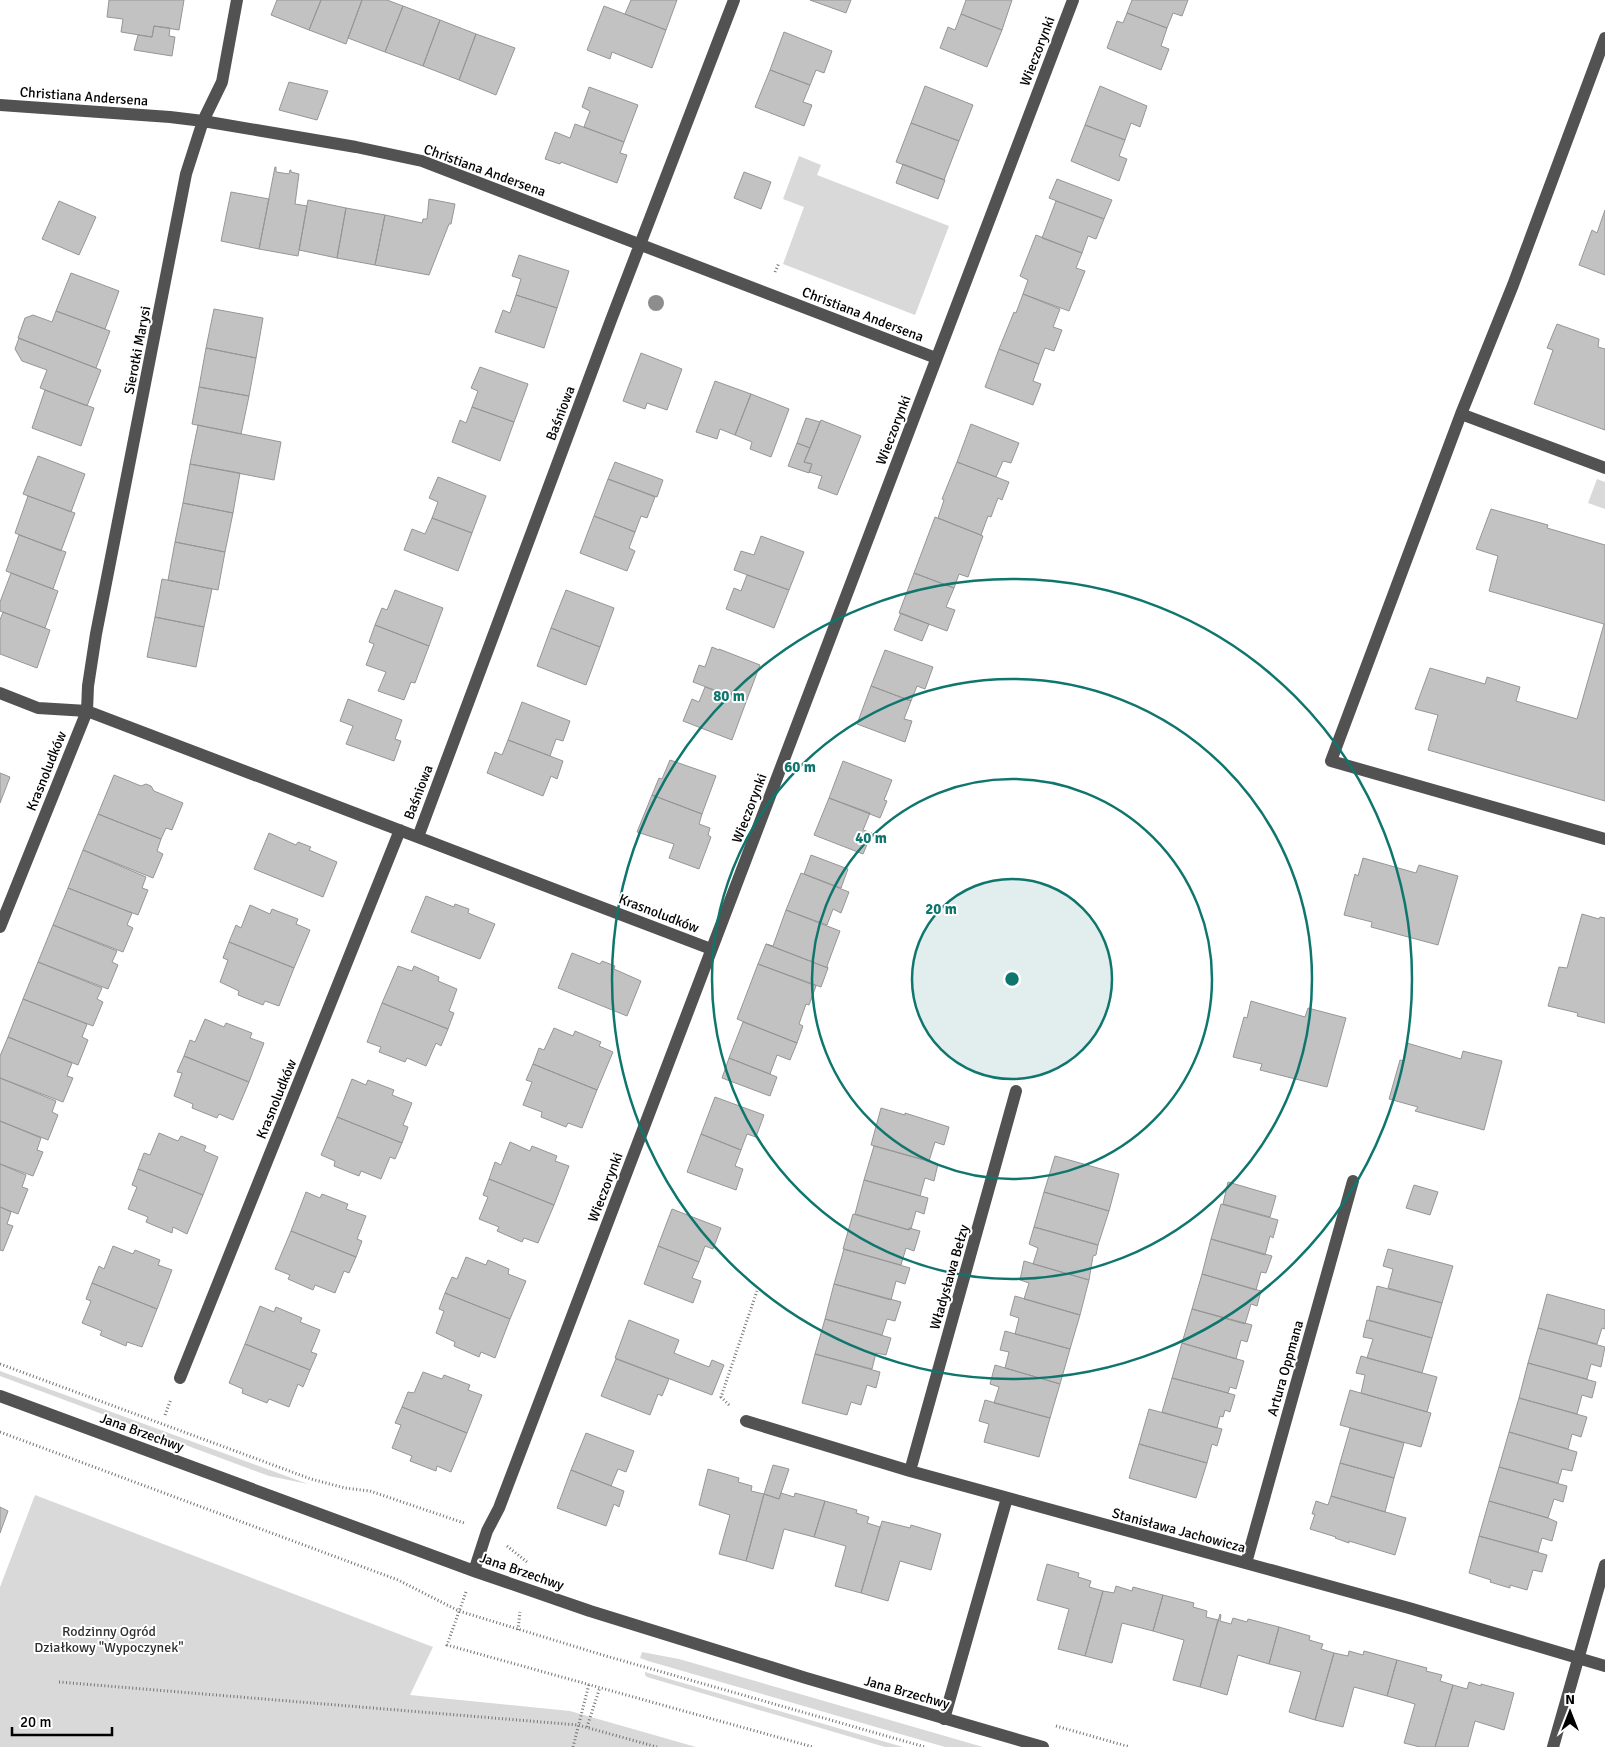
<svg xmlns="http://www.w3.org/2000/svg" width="1605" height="1747" font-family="Signika,sans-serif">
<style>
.green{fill:#d9d9d9}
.building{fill:#c2c2c2;stroke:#969696}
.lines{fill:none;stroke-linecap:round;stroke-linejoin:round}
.path{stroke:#747474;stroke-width:3;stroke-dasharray:1 2.5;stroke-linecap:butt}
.minor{stroke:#525252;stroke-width:12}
.tree{fill:#8d8d8d}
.ring{fill:none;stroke:#0f766e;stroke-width:2.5}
.labels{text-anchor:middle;stroke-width:4;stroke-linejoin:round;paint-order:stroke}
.street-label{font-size:14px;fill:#000;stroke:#fff}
.park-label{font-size:14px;fill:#303030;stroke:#fff}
.centre{fill:#0f766e;stroke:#fff;stroke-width:2.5}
.ring-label{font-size:15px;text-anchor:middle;font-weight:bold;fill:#0f766e;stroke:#fff;stroke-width:4;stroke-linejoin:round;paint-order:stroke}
</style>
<rect width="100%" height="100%" fill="#fff"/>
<path class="green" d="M799 156 821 165 817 175 949 226 915 315 783 264 804 207 783 199Z
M1597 479 1605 482V509L1588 503Z
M0 1371 308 1484 269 1476 0 1376Z
M35 1495 433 1647 410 1695 570 1711 696 1747H0V1587Z
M642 1652 679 1659 983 1747H945L648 1661 640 1658Z
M645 1672 903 1747H885L647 1677 645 1675Z"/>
<path class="building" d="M109 0H184L179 30 154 26 152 37 121 32 123 19 107 17Z
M277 0H321L309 30 271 15Z
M321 0H362L346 44 309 30Z
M362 0H387L403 6 385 52 348 38Z
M631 0H677L666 30 625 14Z
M810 0H851L846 13Z
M966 0H1012L1002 30 961 14Z
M1132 0H1188L1182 16 1173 13 1167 28 1127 13Z
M403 6 440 20 423 66 385 52Z
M604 6 666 30 652 68 612 52 610 59 587 50Z
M1127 13 1167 28 1161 46 1169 49 1161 70 1107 48 1117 21 1123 23Z
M961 14 1002 30 987 67 940 48 948 27 955 30Z
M440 20 476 34 459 80 423 66Z
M154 26 170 28 169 36 175 37 172 56 134 50 138 35 152 37Z
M784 32 832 51 824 73 816 70 810 85 770 70Z
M476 34 515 48 496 95 459 80Z
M770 70 810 85 803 102 812 105 804 126 755 107Z
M289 82 328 91 317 120 279 110Z
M925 86 973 105 959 141 911 123Z
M1100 86 1147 106 1140 127 1131 123 1125 140 1085 125Z
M589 87 638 105 624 142 584 127 590 111 582 107Z
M911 123 959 141 944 180 896 162Z
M575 124 624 142 620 153 627 155 617 183 561 162 560 164 545 159 555 132 570 138Z
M1085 125 1125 140 1119 156 1127 159 1119 181 1071 161Z
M903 164 945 180 938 199 896 183Z
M275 167H276V172L289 174 290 170H291V172L299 174 295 204 307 206 298 256 259 249Z
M744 172 771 182 761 209 734 198Z
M1057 179 1112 200 1104 219 1049 198Z
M231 192 269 199 259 249 221 241Z
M429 199 455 204 451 224H449L429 275 375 265 385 215 422 223 423 219H427Z
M308 200 346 208 337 258 299 250Z
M59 201 96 217 79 255 42 239Z
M1056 201 1104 219 1096 239 1088 236 1082 253 1042 238Z
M346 208 385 215 375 265 337 258Z
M1605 210V275L1579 265 1592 230 1597 233Z
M1036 235 1082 253 1076 268 1085 271 1069 311 1023 294 1028 280 1020 276Z
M519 255 569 271 557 308 516 295 521 279 512 276Z
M71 273 119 291 105 329 56 311Z
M1023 294 1060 309 1053 327 1062 330 1054 351 1045 348 1039 364 999 349 1014 312 1016 313Z
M516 295 557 308 544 348 495 332 503 310 510 313Z
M214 309 263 318 256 358 206 348Z
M56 311 110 331 96 368 18 338 25 318 33 315 52 322Z
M1557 324 1599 339 1598 347 1605 349V430L1534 404 1553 350 1547 348Z
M19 338 101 370 87 406 40 388 47 370 22 361 15 349Z
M206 348 256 358 249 396 199 387Z
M999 349 1039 364 1033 381 1041 384 1033 405 985 387Z
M641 353 682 369 667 410 647 403 645 409 623 401Z
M480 367 528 384 514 422 472 407 478 391 471 388Z
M715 381 751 394 735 435 720 429 717 439 696 432Z
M199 387 249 396 241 434 192 424Z
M45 390 94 408 81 446 32 428Z
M751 394 789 409 771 457 750 449 752 442 735 435Z
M472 407 514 422 500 461 452 442 460 420 466 423Z
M806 418 820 422 810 448 797 443Z
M821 420 861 436 837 495 818 488 822 476 809 472 812 464 804 462Z
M971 424 1019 443 1011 463 1003 461 996 477 957 462Z
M198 425 281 442 274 480 190 464Z
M797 443 810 448 804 462 812 464 809 473 788 466Z
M38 456 85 474 71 512 23 494Z
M615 462 663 480 657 497 608 479Z
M957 462 1009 482 1002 500 998 498 991 517 988 516 981 535 938 518 944 500 942 499Z
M190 464 240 473 233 513 183 503Z
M438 477 486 496 472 533 432 518 438 502 429 498Z
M608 479 655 497 647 518 641 516 635 532 594 516Z
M28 496 75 513 61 551 15 533Z
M183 503 233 513 225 552 175 542Z
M1491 509 1548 525 1547 528 1605 545V801L1428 750 1438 715 1415 709 1430 668 1485 684 1487 677 1520 687 1516 701 1577 719 1604 624 1489 591 1498 556 1476 549Z
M594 516 635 532 629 548 635 551 627 571 580 553Z
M935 517 983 536 968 577 959 574 954 588 914 573Z
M432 518 472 533 458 571 404 550 412 529 425 534Z
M19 535 66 552 53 589 6 571Z
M761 536 804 552 789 590 734 570 741 551 754 555Z
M175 542 225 552 218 590 168 580Z
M11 573 58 591 45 628 0 611V602Z
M914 573 954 588 946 607 955 610 947 631 899 613Z
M747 575 789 590 774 628 726 609 734 588 741 591Z
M162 579 212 589 204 627 155 617Z
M395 590 443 608 429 646 375 625 382 608 387 610Z
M566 590 614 608 600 647 551 628Z
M3 612 50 630 37 668 0 654V620Z
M901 613 929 624 922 641 894 630Z
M155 617 204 627 196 667 147 657Z
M375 625 429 646 415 683 411 682 404 700 378 691 386 672 366 665 374 644 369 642Z
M551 628 600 647 586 685 537 666Z
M712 647 719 650V649L760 665 746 702 693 682 699 665 705 667Z
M885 650 933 667 925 689 917 686 911 701 871 686Z
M871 686 911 701 904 719 912 721 905 742 857 724Z
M705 687 746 702 732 740 683 721 692 699 699 702Z
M348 699 402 720 395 739 401 741 394 761 346 744 353 726 340 721Z
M522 702 570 721 563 741 556 739 550 756 508 740Z
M508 740 563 761 557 779 551 776 543 796 487 773 495 752 502 755Z
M670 760 716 776 702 814 652 795 659 778 662 779Z
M843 761 892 780 884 800 887 801 880 818 829 798Z
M0 773 10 777 0 803Z
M114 775 141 786 146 784 151 786 154 791 183 803 172 830 166 828 161 839 98 814Z
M652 795 702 814 699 824 710 828 708 835 711 837 699 869 669 858 674 844 637 832Z
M829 798 870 813 863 830 872 833 863 854 814 835Z
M98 814 161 839 157 851 163 854 153 878 83 850Z
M269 833 296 845 298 842 311 847 309 850 337 862 323 897 254 869Z
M83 850 146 877 142 888 148 890 138 915 68 888Z
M811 855 848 869 841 888 804 874Z
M1363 858 1416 873 1419 865 1458 876 1438 945 1371 927 1372 922 1344 915 1355 874 1358 876Z
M801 873 849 892 841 913 833 909 827 925 786 910Z
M68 888 132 913 127 925 133 928 123 952 53 925Z
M426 896 454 907 455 904 469 909 468 913 495 924 480 959 411 932Z
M250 905 270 914 272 909 298 919 296 924 310 930 294 968 229 942 236 925 241 928Z
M786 910 840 931 827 966 828 968 766 944 773 946Z
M1582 914 1599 919 1600 917 1605 918V1023L1577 1016 1578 1013 1548 1006 1559 967 1567 968Z
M53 925 117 951 112 962 118 965 108 989 38 962Z
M229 942 294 968 279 1006 265 1001 263 1005 238 995 239 991 220 982 228 960 223 958Z
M766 944 828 968 821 987 758 964Z
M572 953 600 964 602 961 615 966 614 969 641 981 627 1016 558 988Z
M38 962 102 988 97 999 103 1002 93 1026 23 999Z
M758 964 816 986 809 1005 806 1004 799 1024 803 1026 797 1043 737 1019Z
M398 966 412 971 414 966 439 977 438 981 457 989 449 1011 454 1013 448 1029 382 1003Z
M23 999 87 1024 82 1037 88 1040 78 1065 8 1037Z
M1251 1001 1305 1017 1308 1008 1346 1018 1327 1087 1260 1070 1262 1064 1233 1057 1244 1017 1247 1018Z
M382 1003 448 1029 441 1046 436 1043 426 1066 407 1058 405 1062 379 1052 381 1047 367 1042Z
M205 1019 224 1027 226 1023 252 1033 250 1038 264 1043 249 1082 184 1056 190 1040 195 1042Z
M743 1022 797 1043 790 1060 777 1055 770 1074 729 1058Z
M554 1028 573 1036 575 1031 601 1042 599 1046 613 1052 597 1090 533 1064 539 1048 544 1050Z
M8 1037 72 1063 67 1076 73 1078 63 1102 0 1078V1056Z
M1407 1043 1461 1059 1463 1051 1502 1061 1484 1130 1415 1111 1418 1107 1389 1099 1400 1060 1404 1061Z
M184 1056 249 1082 233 1120 219 1114 217 1118 192 1108 193 1104 174 1096 182 1073 177 1072Z
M729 1058 777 1077 770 1096 722 1078Z
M533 1064 597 1090 582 1128 568 1123 566 1127 541 1117 542 1112 523 1105 532 1082 526 1080Z
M0 1078 56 1101 52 1112 58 1115 48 1140 0 1121Z
M352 1079 366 1085 368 1080 394 1090 392 1095 412 1103 403 1125 408 1127 402 1143 337 1117Z
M715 1097 764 1115 756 1137 747 1134 741 1150 701 1134Z
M881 1108 905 1115V1113L949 1127 944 1145 935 1142 929 1161 871 1145Z
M337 1117 402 1143 395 1159 390 1157 381 1179 361 1171 359 1176 334 1166 335 1161 321 1155Z
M0 1121 41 1138 37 1150 43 1152 33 1176 0 1164Z
M159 1133 178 1141 181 1136 206 1146 204 1151 218 1157 203 1195 138 1169 144 1153 150 1155Z
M701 1134 741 1150 735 1166 743 1169 736 1190 687 1172Z
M510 1142 530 1151 532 1146 557 1156 555 1161 569 1166 554 1205 489 1179 495 1162 501 1165Z
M874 1146 938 1164 934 1181 925 1178 920 1196 864 1180Z
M1055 1156 1119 1174 1109 1211 1044 1192Z
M0 1164 26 1175 22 1187 28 1189 18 1214 0 1207Z
M138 1169 203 1195 187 1234 173 1227 172 1233 146 1222 148 1217 128 1209 137 1187 132 1185Z
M489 1179 554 1205 538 1243 524 1238 522 1242 497 1231 499 1227 479 1219 488 1197 483 1195Z
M864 1180 928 1198 924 1214 916 1211 911 1229 909 1228V1230L855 1214Z
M1228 1182 1276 1196 1270 1217 1223 1204Z
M1414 1185 1438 1192 1430 1215 1406 1208Z
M306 1192 320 1198 322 1194 348 1204 346 1209 366 1216 357 1239 362 1241 356 1257 291 1231Z
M1044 1192 1109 1211 1098 1245 1034 1227Z
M1221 1204 1278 1220 1273 1238 1270 1236 1265 1255 1211 1239Z
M0 1207 11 1212 7 1224 13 1226 3 1251 0 1250Z
M672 1209 721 1228 713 1249 705 1246 699 1262 658 1246Z
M853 1214 909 1230V1228L920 1231 914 1251 906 1248 901 1265 843 1249Z
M1034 1227 1098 1245 1096 1255 1093 1256 1089 1280 1033 1264 1038 1248 1029 1244Z
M291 1231 356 1257 349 1273 344 1271 335 1293 315 1285 313 1290 288 1279 290 1275 275 1269Z
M1211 1239 1272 1256 1266 1273 1261 1272 1256 1290 1202 1274Z
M113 1246 133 1254 135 1250 160 1260 158 1265 172 1270 157 1309 92 1283 99 1266 104 1269Z
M658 1246 699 1262 692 1278 701 1281 693 1303 644 1284Z
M844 1249 910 1268 905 1284 896 1281 891 1300 834 1284Z
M1388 1249 1453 1266 1442 1303 1388 1288 1393 1269 1383 1266Z
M466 1257 486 1265 488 1260 509 1269 508 1274 526 1281 510 1319 445 1293 452 1277 457 1279Z
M1024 1261 1089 1280 1080 1315 1024 1299 1029 1283 1020 1280Z
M1202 1274 1261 1291 1257 1306 1251 1304 1245 1324 1192 1309Z
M92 1283 157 1309 142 1347 127 1342 126 1346 100 1335 102 1331 82 1323 91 1301 86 1299Z
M834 1284 901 1302 895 1321 887 1319 882 1335 825 1319Z
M1377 1286 1442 1303 1432 1338 1369 1320Z
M445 1293 510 1319 495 1358 481 1352 479 1357 454 1346 455 1342 436 1333 444 1311 439 1309Z
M1547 1294 1605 1310V1329L1602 1328 1597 1344 1538 1328Z
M1015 1296 1080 1315 1070 1349 1015 1334 1019 1318 1010 1315Z
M260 1306 274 1312 276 1307 302 1318 300 1322 320 1330 311 1352 317 1354 310 1370 245 1344Z
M1192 1309 1252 1325 1247 1342 1241 1340 1236 1359 1182 1343Z
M825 1319 891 1338 886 1355 876 1353 872 1369 815 1354Z
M629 1320 679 1340 674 1353 709 1367 712 1360 724 1365 712 1395 615 1358Z
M1367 1320 1432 1338 1422 1373 1367 1358 1373 1339 1363 1337Z
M1538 1328 1605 1347 1601 1367 1591 1364 1587 1379 1528 1363Z
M1005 1331 1070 1349 1060 1384 1005 1368 1009 1352 1000 1350Z
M1182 1343 1244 1361 1236 1389 1230 1387 1228 1393 1172 1378Z
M245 1344 310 1370 303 1387 298 1384 289 1407 269 1399 267 1403 242 1393 243 1389 229 1383Z
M815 1354 880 1372 876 1388 867 1385 861 1405 851 1402 847 1415 802 1403Z
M1361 1356 1437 1377 1427 1412 1361 1393 1365 1375 1356 1373Z
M616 1359 669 1379 662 1396 658 1394 650 1415 601 1396Z
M1528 1363 1596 1382 1592 1398 1582 1395 1577 1414 1519 1398Z
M995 1365 1060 1384 1050 1418 994 1403 999 1387 990 1384Z
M423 1372 442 1379 444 1375 470 1385 468 1390 482 1395 467 1433 402 1407 408 1392 414 1393Z
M1172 1378 1235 1395 1230 1412 1225 1410 1223 1417 1220 1416 1217 1428 1162 1412Z
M1350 1390 1431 1413 1421 1447 1340 1425Z
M1519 1398 1587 1417 1581 1437 1572 1434 1568 1449 1509 1432Z
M985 1400 1050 1418 1039 1457 984 1442 989 1424 979 1421Z
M402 1407 467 1433 451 1472 437 1466 436 1471 410 1461 412 1456 392 1448 401 1425 395 1423Z
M1149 1409 1222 1429 1217 1446 1212 1444 1207 1463 1139 1444Z
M1350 1428 1404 1443 1394 1478 1340 1463Z
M1509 1432 1577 1452 1572 1471 1562 1469 1558 1483 1499 1467Z
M586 1433 634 1451 626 1472 618 1469 611 1486 571 1470Z
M1139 1444 1207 1463 1196 1498 1129 1478Z
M1340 1463 1394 1478 1385 1512 1331 1496Z
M773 1465 789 1469 779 1499 764 1494Z
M1499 1467 1567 1486 1563 1502 1554 1499 1548 1518 1489 1501Z
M708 1469 739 1478 738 1482 752 1486 751 1491 764 1494 746 1561 719 1554 730 1515 699 1505Z
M571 1470 624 1491 619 1507 614 1504 606 1526 557 1508Z
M781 1493 794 1497 795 1493 825 1501 814 1537 784 1529 773 1569 746 1561 764 1494 779 1499Z
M1331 1496 1406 1518 1395 1555 1349 1541V1543L1335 1538 1336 1537 1310 1529 1315 1514H1312L1316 1501 1328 1505Z
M825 1501 857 1510 856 1513 869 1517 867 1523 880 1527 861 1593 835 1586 846 1546 814 1537Z
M1489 1501 1548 1518 1557 1522 1552 1541 1542 1538 1538 1552 1479 1536Z
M0 1507 8 1511 0 1533Z
M882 1521 910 1528 911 1525 941 1534 931 1570 900 1561 888 1601 861 1593Z
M1479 1536 1547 1555 1542 1572 1533 1570 1527 1590 1510 1585V1588L1490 1582 1491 1580 1469 1573Z
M1047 1564 1079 1573 1078 1577 1091 1581 1089 1587 1103 1591 1085 1656 1058 1649 1069 1609 1037 1600Z
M1116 1586 1132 1591 1133 1587 1163 1595 1153 1631 1122 1623 1112 1663 1085 1656 1103 1591 1114 1593Z
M1163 1595 1194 1603 1193 1607 1207 1611 1206 1617 1218 1620 1200 1687 1173 1680 1184 1640 1153 1631Z
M1220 1614 1221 1615 1220 1621 1231 1624 1233 1618 1247 1622 1248 1619 1279 1627 1269 1664 1238 1655 1227 1695 1200 1687Z
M1279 1627 1310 1636 1309 1640 1323 1644 1321 1649 1334 1653 1315 1720 1289 1712 1301 1672 1269 1664Z
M1349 1651 1363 1655 1364 1651 1397 1660 1387 1696 1354 1687 1343 1727 1315 1720 1334 1653 1348 1656Z
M1397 1660 1427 1668 1426 1671 1442 1675 1440 1681 1453 1685 1435 1747H1420L1404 1743 1415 1704 1387 1696Z
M1469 1682 1481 1686V1684L1514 1693 1504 1730 1475 1721 1468 1747H1435L1453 1685 1467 1689Z"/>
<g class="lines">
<path class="path" d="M775 272 779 263
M0 1364 311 1479 345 1488 370 1491 464 1523
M729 1405 721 1397 757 1291
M165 1415 171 1399
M0 1432 398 1580 459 1611 606 1656 925 1747
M507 1546 527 1562
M466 1592 447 1645 813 1747
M518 1630 520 1612
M59 1682 578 1725 657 1747
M1056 1726 1130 1747
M587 1727 600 1687
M573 1747 589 1684"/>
<path class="minor" d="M1605 38 1513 285 1461 414 1331 761 1605 839
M0 105 170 117 203 121 356 147 422 161 936 358
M1461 414 1605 468
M0 693 38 708 87 711 711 949
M418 837 611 320 734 0
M0 927 87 711 88 686 96 634 186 174 203 121 222 82 237 0
M180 1378 400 830
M0 1396 474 1571 590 1611 806 1678 1043 1747
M746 1421 910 1471 1409 1608 1605 1666
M910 1471 1016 1091
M1246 1563 1353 1181
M474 1571 487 1531 499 1508 1073 0
M944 1719 1007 1498
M1553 1747 1605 1565"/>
</g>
<circle class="tree" cx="656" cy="303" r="8"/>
<circle cx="1012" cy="979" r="100" fill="#0f766e" fill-opacity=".12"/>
<g class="ring">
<circle cx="1012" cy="979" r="100"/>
<circle cx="1012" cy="979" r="200"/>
<circle cx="1012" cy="979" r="300"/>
<circle cx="1012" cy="979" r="400"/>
</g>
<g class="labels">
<g class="street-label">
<text transform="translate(1037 51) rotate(-69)" y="5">Wieczorynki</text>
<text transform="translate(84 96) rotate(4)" y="5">Christiana Andersena</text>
<text transform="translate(485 170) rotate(20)" y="5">Christiana Andersena</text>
<text transform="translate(863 314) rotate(21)" y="5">Christiana Andersena</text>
<text transform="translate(137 350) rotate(-79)" y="5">Sierotki Marysi</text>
<text transform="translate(560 413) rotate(-69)" y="5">Baśniowa</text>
<text transform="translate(893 430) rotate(-69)" y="5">Wieczorynki</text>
<text transform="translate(46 771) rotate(-68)" y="5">Krasnoludków</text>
<text transform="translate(418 792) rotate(-69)" y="5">Baśniowa</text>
<text transform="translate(749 808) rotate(-69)" y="5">Wieczorynki</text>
<text transform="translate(659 913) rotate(21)" y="5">Krasnoludków</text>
<text transform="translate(276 1099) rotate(-68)" y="5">Krasnoludków</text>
<text transform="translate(605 1187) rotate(-69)" y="5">Wieczorynki</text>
<text transform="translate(949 1277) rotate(-74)" y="5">Władysława Bełzy</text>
<text transform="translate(1285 1368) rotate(-74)" y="5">Artura Oppmana</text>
<text transform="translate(142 1432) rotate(20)" y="5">Jana Brzechwy</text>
<text transform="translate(1179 1530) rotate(15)" y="5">Stanisława Jachowicza</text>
<text transform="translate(522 1571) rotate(19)" y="5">Jana Brzechwy</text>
<text transform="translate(907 1692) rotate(16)" y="5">Jana Brzechwy</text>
</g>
<g class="park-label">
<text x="109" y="1636">Rodzinny Ogród<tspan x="109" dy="16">Działkowy "Wypoczynek"</tspan></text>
</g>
</g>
<circle cx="1012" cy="979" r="8" class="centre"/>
<g class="ring-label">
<text x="729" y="701">80 m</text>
<text x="800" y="772">60 m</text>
<text x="871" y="843">40 m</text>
<text x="941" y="914">20 m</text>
</g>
<g transform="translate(1570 1712)" stroke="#ffffff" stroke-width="4" paint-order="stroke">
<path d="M0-4L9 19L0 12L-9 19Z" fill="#000000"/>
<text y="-8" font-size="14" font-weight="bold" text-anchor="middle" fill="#000000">N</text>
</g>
<path d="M12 1727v8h100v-8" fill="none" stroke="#000000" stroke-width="2.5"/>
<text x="20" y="1727" font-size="15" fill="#000000" stroke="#ffffff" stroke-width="4" paint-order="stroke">20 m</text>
</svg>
